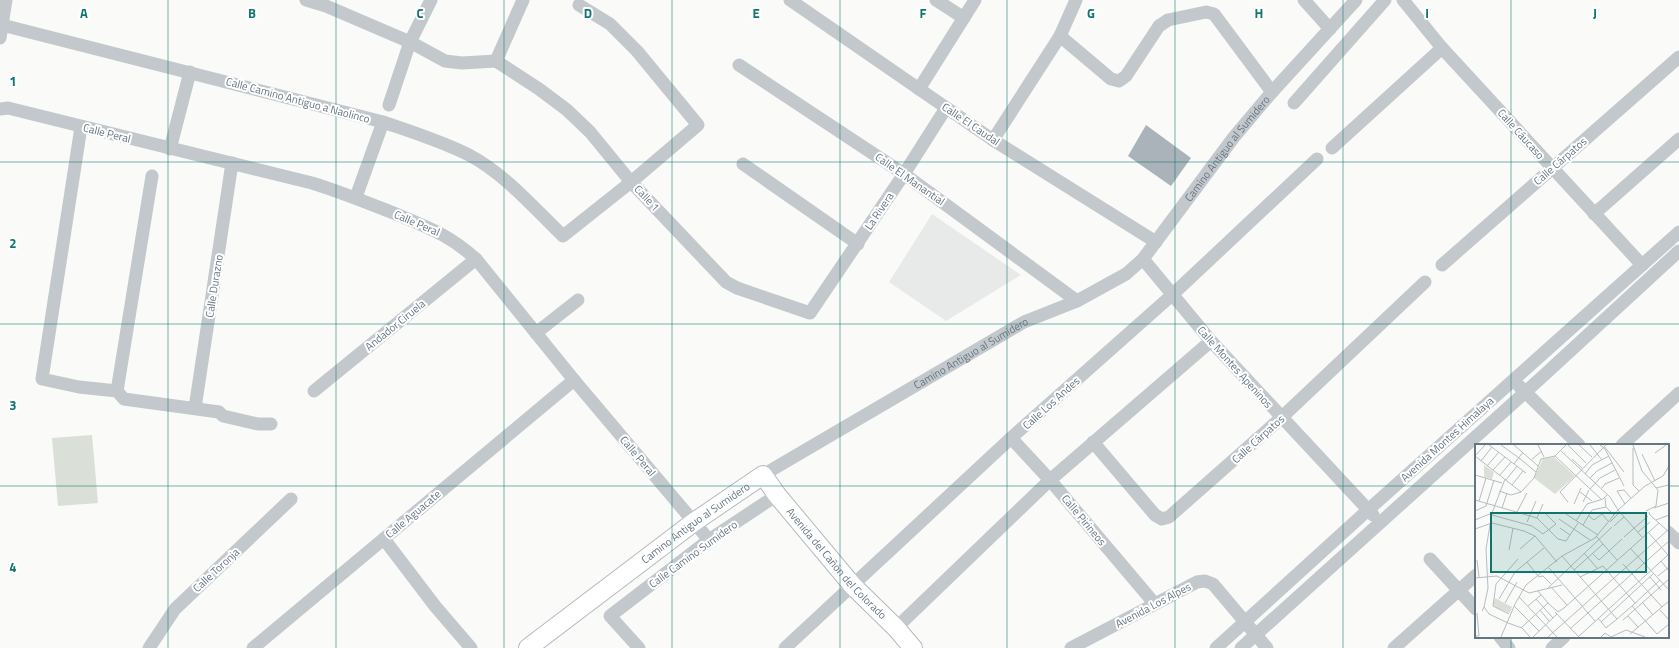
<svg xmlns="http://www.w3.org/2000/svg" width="1679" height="648" font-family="'Titillium Web',sans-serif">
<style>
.built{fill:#e8e9e9}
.green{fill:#dadfd7}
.building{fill:#aab3b9}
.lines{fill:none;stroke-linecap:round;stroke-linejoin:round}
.secondary-casing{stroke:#b3babf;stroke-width:20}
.street{stroke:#c3c8cc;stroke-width:13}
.secondary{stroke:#fff;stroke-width:18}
.grid{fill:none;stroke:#0f766e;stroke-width:1;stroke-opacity:0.55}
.labels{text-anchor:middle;stroke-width:4;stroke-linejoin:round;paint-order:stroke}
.street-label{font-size:11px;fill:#657683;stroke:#fff}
.inset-road{fill:none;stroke:#b5bdc2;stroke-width:1}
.view{fill:#0f766e;fill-opacity:0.15;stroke:#0f766e;stroke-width:2}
.inset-edge{fill:none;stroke:#657683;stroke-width:2}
.grid-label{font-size:13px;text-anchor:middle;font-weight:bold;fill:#0f766e;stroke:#fff;stroke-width:4;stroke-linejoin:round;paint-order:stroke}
</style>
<rect width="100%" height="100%" fill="#fafaf8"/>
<path class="built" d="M932 214 1021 275 946 321 889 282Z"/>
<path class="green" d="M92 435 98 503 58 506 52 438Z"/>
<path class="building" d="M1146 125 1191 158 1171 186 1128 156Z"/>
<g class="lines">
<g class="secondary-casing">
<g id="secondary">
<path id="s2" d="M528 648 694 522 763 475 777 495 853 586 896 628 913 648"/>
</g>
</g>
<g class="street">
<path d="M306 0 326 6 410 42 445 61 462 63 496 61"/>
<path d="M790 0 993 140 1156 242"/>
<path d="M936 0 964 18"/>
<path d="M1304 0 1330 29"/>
<path d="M1403 0 1442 48 1642 265"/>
<path d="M2 25 383 122C412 132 441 141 469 155 505 174 534 208 563 236L631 182 698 125 637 51 610 24 579 5"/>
<path d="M1060 36 1111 79 1119 81 1126 76 1159 26 1168 20 1206 12 1214 14 1272 92"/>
<path d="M0 38 6 0"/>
<path d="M496 61 539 89 567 110 590 132 631 182 726 282 737 288 810 313 904 174 946 108"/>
<path d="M496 61 523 0"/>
<path d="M739 65 904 174 1077 301"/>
<path d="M919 89 975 0"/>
<path d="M1294 103 1385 0"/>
<path d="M389 105 410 42 431 0"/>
<path d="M0 109 8 108 312 183C341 192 368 203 396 214 429 228 448 234 476 259L574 380 709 540"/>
<path d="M81 127 42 379 79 387 117 391 124 399 219 412 223 416 258 424H271"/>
<path d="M993 140 1060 36 1076 0"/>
<path d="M1332 148 1442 48"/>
<path d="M170 149 190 72"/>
<path d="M743 164 858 244"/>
<path d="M356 197 383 122"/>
<path d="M1594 214 1679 139"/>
<path d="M1143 259 1211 341 1373 515"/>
<path d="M1442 265 1679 57"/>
<path d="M536 333 578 300"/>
<path d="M1519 386 1579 445"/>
<path d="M117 391 152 176"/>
<path d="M314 391 476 259"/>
<path d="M195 408 232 163"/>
<path d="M1011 438 1050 480 1154 603"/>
<path d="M1093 442 1155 515 1162 519 1169 517 1281 418 1425 282"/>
<path d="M1622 445 1679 393"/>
<path id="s1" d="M763 475 1024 322 1077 301 1126 274 1143 259 1234 137 1272 92 1356 0"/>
<path d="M1668 532 1679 543"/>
<path d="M384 539 435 606 471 648"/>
<path d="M1430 559 1476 609"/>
<path d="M896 628 1050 480 1211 341"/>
<path d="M1500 637 1509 648"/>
<path d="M149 648 175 609 291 499"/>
<path d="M253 648 574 380"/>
<path d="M639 648 610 616 709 540 777 495"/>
<path d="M785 648 1011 438 1172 295 1317 159"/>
<path d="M1071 648 1197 582 1205 581 1213 584 1267 648"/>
<path d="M1216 648 1368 510 1679 232"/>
<path d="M1241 648 1542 377 1679 251"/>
<path d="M1394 648 1476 575"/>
<path d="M1552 648 1564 637"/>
</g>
<use href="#secondary" class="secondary"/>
</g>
<path class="grid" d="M168 0V648M336 0V648M504 0V648M672 0V648M840 0V648M1007 0V648M1175 0V648M1343 0V648M1511 0V445M0 162H1679M0 324H1679M0 486H1476M1668 486H1679M1511 637V648"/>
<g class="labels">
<g class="street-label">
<text transform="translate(298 100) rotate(15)" y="4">Calle Camino Antiguo a Naolinco</text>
<text transform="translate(971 124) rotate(34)" y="4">Calle El Caudal</text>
<text transform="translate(107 133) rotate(14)" y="4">Calle Peral</text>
<text transform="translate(1521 134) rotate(48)" y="4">Calle Cáucaso</text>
<text dy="4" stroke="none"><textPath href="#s1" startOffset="577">Camino Antiguo al Sumidero</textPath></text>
<text transform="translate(1560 161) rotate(-41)" y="4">Calle Cárpatos</text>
<text transform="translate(910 179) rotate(35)" y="4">Calle El Manantial</text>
<text transform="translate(647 198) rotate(47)" y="4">Calle 1</text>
<text transform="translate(879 211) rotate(-56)" y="4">La Rivera</text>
<text transform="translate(417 223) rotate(23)" y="4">Calle Peral</text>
<text transform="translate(214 286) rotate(-81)" y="4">Calle Durazno</text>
<text transform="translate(395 325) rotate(-39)" y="4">Andador Ciruela</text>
<text dy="4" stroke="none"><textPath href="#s1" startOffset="241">Camino Antiguo al Sumidero</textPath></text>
<text transform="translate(1235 367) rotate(48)" y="4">Calle Montes Apeninos</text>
<text transform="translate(1051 403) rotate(-42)" y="4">Calle Los Andes</text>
<text transform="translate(1258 439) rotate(-42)" y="4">Calle Cárpatos</text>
<text transform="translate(1447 439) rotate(-42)" y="4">Avenida Montes Himalaya</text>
<text transform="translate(638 456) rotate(50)" y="4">Calle Peral</text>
<text transform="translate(413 514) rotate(-40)" y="4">Calle Aguacate</text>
<text transform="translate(1084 520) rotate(50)" y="4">Calle Pirineos</text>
<text dy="4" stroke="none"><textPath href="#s2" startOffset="209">Camino Antiguo al Sumidero</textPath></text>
<text transform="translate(693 554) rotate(-36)" y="4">Calle Camino Sumidero</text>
<text dy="4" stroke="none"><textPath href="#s2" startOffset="407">Avenida del Cañón del Colorado</textPath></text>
<text transform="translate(216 570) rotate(-43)" y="4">Calle Toronja</text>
<text transform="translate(1153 605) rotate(-28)" y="4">Avenida Los Alpes</text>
</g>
</g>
<g transform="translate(1475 444)">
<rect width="194" height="194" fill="#fafaf8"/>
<path d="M79 13 100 32 80 50 59 34 68 15ZM9 21 19 28 17 35 9 33ZM20 154 37 163 35 169 21 164 18 160Z" fill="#dadfd7"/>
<path class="inset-road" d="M10 1 0 12 46 48M14 1 51 29M26 1 44 14M39 1 63 22M63 1 69 13M93 1 111 19M104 1 117 13M115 1 127 16M125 1 130 5 149 42M158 1 167 27 183 46 181 62 171 67M129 2 149 28M158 4V41L164 47M85 6 135 53 143 66 167 93M180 9 191 1M167 10 180 37M80 12 127 56M80 12 91 1M44 14 61 28M57 15 67 7M97 15 107 24M6 17 17 3M39 20 48 8M12 22 24 8M18 26 30 13M110 30 117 21 134 12M0 31 27 39M25 31 36 18M115 34 122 27 137 19M31 36 42 22M37 41 48 27M127 44 130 40 144 34M181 44 194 41M115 45 125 34 140 26M24 47 36 51 46 48 59 34 66 15 80 12M105 48 117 57M130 54 131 63 139 71M0 56 62 74 83 95 91 97 103 79M4 57 11 34M93 58 85 48 131 1M108 58 114 46M99 60 106 44M150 60 142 47 149 46 156 54M27 64 32 49M179 64 194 59M0 67 11 62 19 36M42 68 52 49M88 68 123 91M174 68 175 71 194 88M17 71 57 82 68 90 81 80 70 69M114 72 119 76 127 70 133 77M62 74 68 60M84 75 115 96M0 76 17 69M181 76 194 71M101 77 112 60 128 55 133 50M52 78 61 57M135 78 145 68M108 81 117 66 131 63M139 82 149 73M85 84 95 91M0 85 17 79 49 87 60 92 82 118M163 88 175 78M173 88 193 111M121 92 142 116M149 93 173 72M155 104 194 146M45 105 60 92M34 106 38 84M109 109 122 124M117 109 124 116 147 95M87 112 120 94 143 66 170 42 188 32 194 22M2 116 4 133M186 117 194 127M52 118 63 132M148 120 187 163M74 124 120 177M99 126 128 100M183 132 194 123M63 133 68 132 76 140M105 133 128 122 160 159M175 133 186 146M0 134 22 132 54 149 87 141M76 143 92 161M73 144 137 83M63 147 73 159M44 153 82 193M24 155 40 128 69 104M61 155 78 174M30 159 42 138M168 159 178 171M39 162 64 187M53 162 66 151M157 162 185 136M9 163 13 144 11 105 17 69 30 35M65 166 74 177M185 166 194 176M7 167 9 163 14 170 33 179M80 168 104 193M34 170 18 162 21 140 43 115M153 172 163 183M123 174 131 184 142 175M148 176 194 135M126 178 179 129M33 179 47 184 55 193M46 184 73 159 83 168 89 164 184 79M96 184 194 97M155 190 194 157M0 192H4L2 169M26 193 40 160 51 141 87 112 142 175 157 162 182 190 194 180M58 193 82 170M73 193 194 85M103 193 194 110M126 193 130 189 136 193 151 186 170 193"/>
<path class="view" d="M16 69H171V128H16Z"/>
<rect width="194" height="194" class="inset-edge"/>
</g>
<g class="grid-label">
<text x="84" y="18">A</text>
<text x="252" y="18">B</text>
<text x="420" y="18">C</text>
<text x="588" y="18">D</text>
<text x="756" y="18">E</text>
<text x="923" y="18">F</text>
<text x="1091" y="18">G</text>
<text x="1259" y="18">H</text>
<text x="1427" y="18">I</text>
<text x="1595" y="18">J</text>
<text x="13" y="86">1</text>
<text x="13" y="248">2</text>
<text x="13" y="410">3</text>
<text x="13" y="572">4</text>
</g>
</svg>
